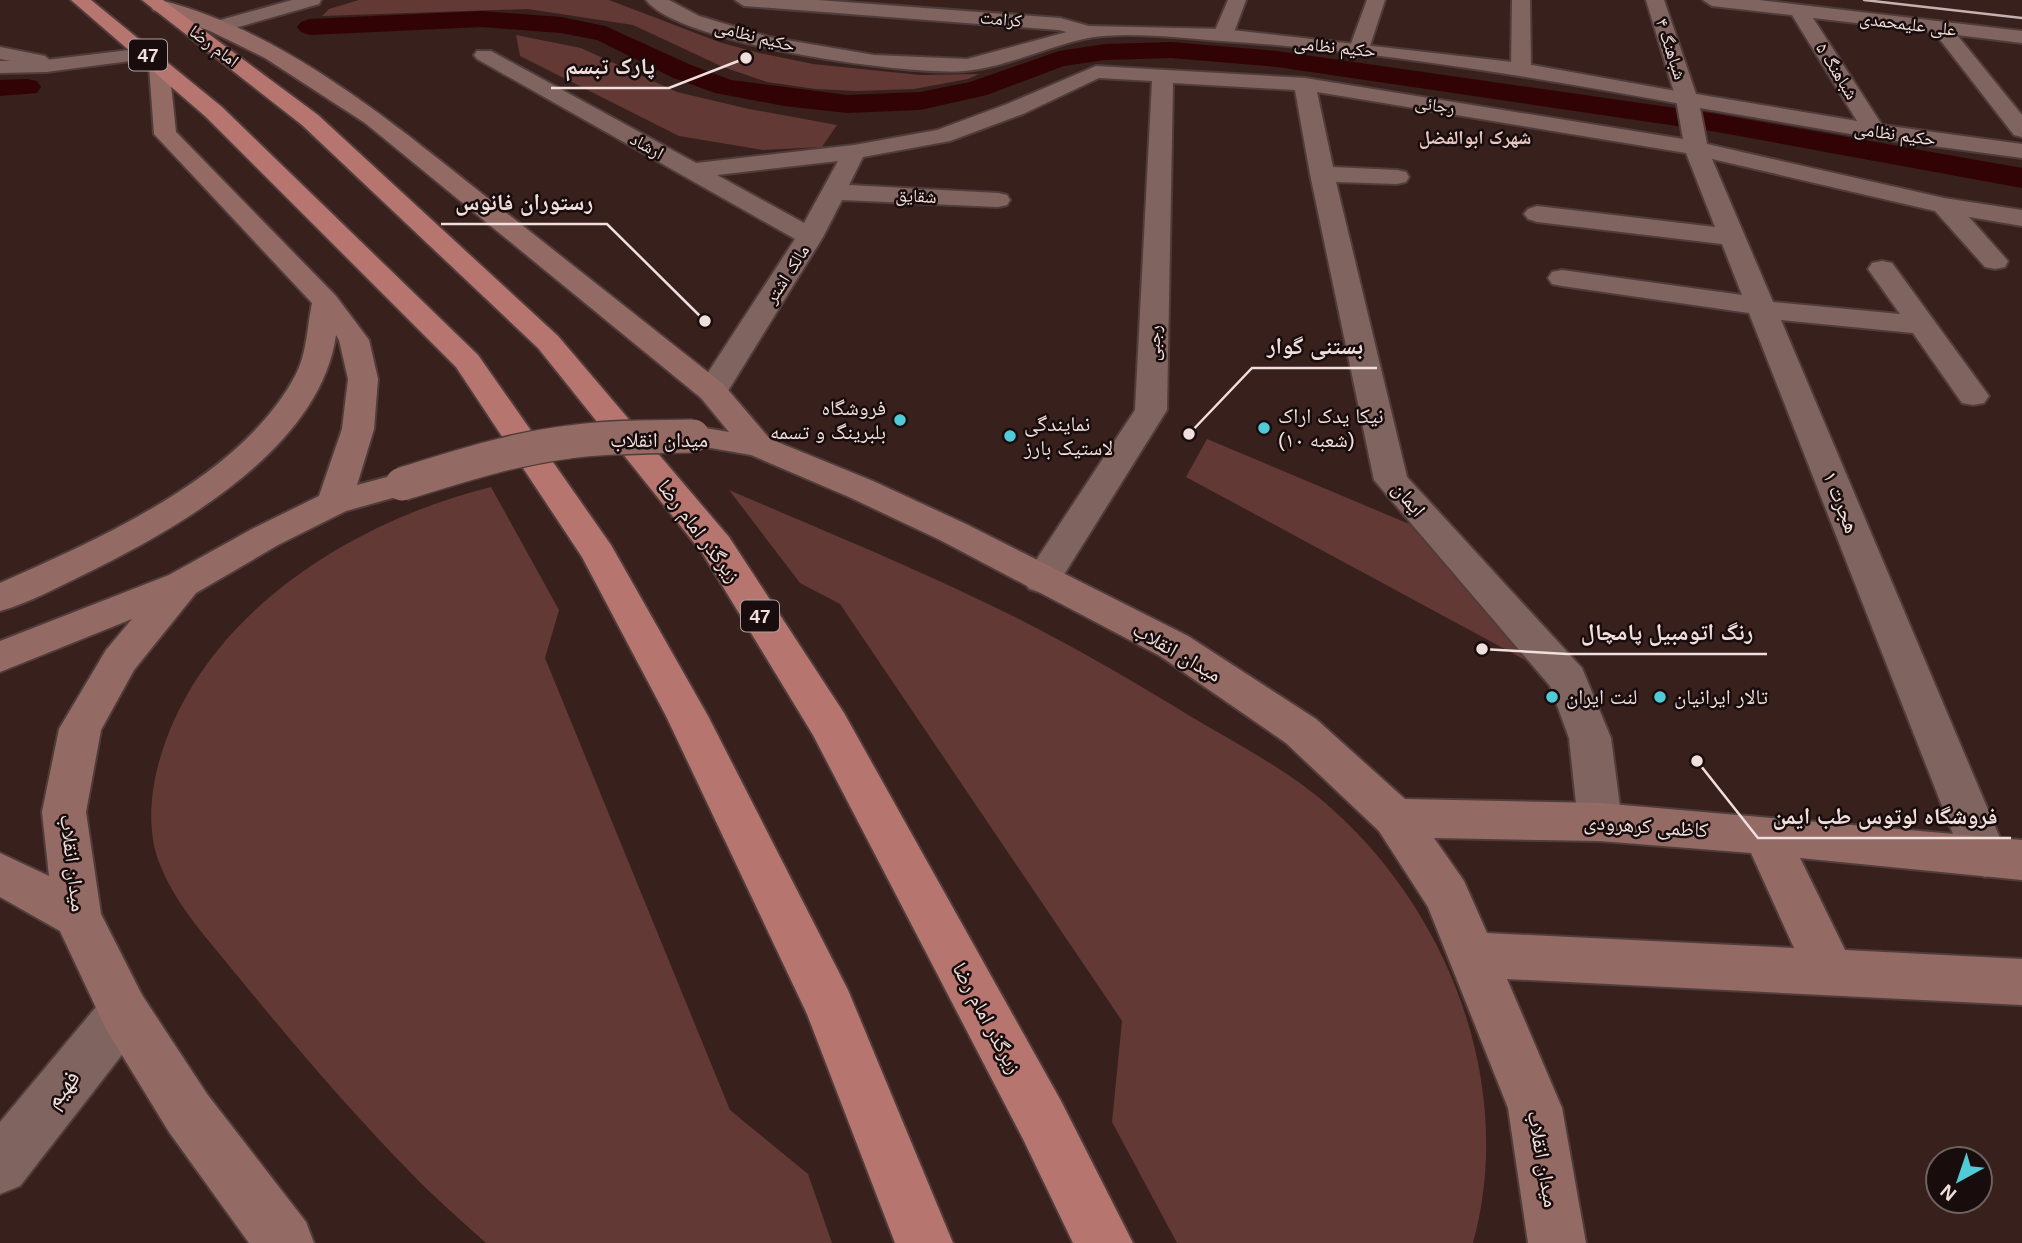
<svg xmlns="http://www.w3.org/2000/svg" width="2022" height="1243" font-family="Helvetica,'Noto Naskh Arabic',sans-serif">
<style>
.green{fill:#623935}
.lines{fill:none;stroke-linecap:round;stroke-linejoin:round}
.canal{fill:#310304;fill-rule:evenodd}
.minor-casing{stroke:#503c3a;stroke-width:4}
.tertiary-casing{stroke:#503c3a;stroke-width:4}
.secondary-casing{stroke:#503c3a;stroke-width:4}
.trunk-casing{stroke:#503c3a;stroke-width:4}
.minor{fill:#806460;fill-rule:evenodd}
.tertiary{fill:#806460;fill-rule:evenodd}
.secondary{fill:#946a65;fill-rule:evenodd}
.trunk{fill:#b6756e;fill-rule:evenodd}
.rail{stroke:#c5b2b0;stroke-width:2.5}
.secondary-bridge-casing{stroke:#503c3a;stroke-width:36;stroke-linecap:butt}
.secondary-bridge{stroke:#946a65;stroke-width:33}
.poi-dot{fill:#52cbd9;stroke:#180d0c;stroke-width:2.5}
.labels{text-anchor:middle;stroke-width:5;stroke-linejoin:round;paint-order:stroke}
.far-street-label{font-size:18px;fill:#f0dfdd;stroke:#180d0c}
.shield{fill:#180d0c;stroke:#afa09e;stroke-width:2}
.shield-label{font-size:19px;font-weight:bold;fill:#f0dfdd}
.far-neighbourhood-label{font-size:19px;font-weight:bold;fill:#e9c8c4;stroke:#180d0c}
.poi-label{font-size:21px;fill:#f0dfdd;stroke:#180d0c;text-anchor:start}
.street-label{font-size:21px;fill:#f0dfdd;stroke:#180d0c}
.near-street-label{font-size:24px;fill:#f0dfdd;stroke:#180d0c}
.leader{fill:none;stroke:#f0dfdd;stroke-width:2.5}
.callout-dot{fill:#f0dfdd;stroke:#180d0c;stroke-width:2.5}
.callout-label{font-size:23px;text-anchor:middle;font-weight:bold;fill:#f0dfdd;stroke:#180d0c;stroke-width:5;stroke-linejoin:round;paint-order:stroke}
</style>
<rect width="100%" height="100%" fill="#38201d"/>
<path class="green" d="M359 0H609L719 42 759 53 813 64 871 70 920 75 979 74 968 79 914 89 856 91 815 89 767 82 723 67 633 25 528 9 322 16 329 9Z
M516 35 581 48 677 92 749 109 837 125 822 147 763 150 679 136 520 56Z
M1207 439 1414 526 1540 668 1186 477Z
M491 487 559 610 545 658 730 1110 808 1174 832 1243H486C461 1220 435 1198 412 1174 351 1112 295 1046 240 979 210 941 176 907 159 862 146 829 151 785 162 752 207 611 354 521 491 487Z
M729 490C815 527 901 562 986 603 1056 636 1124 676 1190 716 1239 745 1290 771 1332 809 1450 914 1516 1087 1473 1243H1177L1112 1122 1122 1021 840 604 800 583Z"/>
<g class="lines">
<path class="canal" d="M482 11 561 17 605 26 691 65 731 80 847 95 920 92 970 82 1059 51 1105 44 1171 42 1277 51 1717 114 2022 168V188L1717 132 1277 67 1171 58 1105 60 1064 66 987 95 920 110 847 113 784 106 715 93 671 77 597 40 561 33 482 27 310 35 301 32 297 27 301 22 310 19Z
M27 79 37 81 41 87 37 93 0 96V80Z"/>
<g class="minor-casing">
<path id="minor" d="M735 0H818L1060 18 1096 28 1099 32 1089 38 1059 30 744 6Z
M1228 0H1246L1233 35 1223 41 1213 35Z
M1367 0H1385L1369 49 1366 53H1352L1349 49Z
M1512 0H1530L1531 69 1528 73H1514L1511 69Z
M1646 0H1664L1696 94 1857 121 1792 15 1712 6 1703 0H1759L2022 31V43L1957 35 2022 115V137L2014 135 1934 32 1813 18 1882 125 2022 144V158L1874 138 1700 108 1707 144 1944 198 2022 210V226L1969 217 2008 261 2005 267 1995 269 1985 267 1935 211 1712 159 1773 302 1900 314 1868 269 1872 263 1882 261 1892 263 1989 396 1984 403 1973 405 1962 403 1913 333 1781 320 2008 857 2001 871 1985 877 1969 871 1962 857 1749 313 1562 286 1552 284 1548 278 1552 272 1562 270 1742 295 1722 244 1537 222 1528 219 1524 214 1528 209 1537 206 1715 227 1686 153 1317 92 1333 167 1397 170 1406 172 1409 177 1406 182 1397 184 1336 182 1407 477 1582 668 1611 738 1622 822 1616 835 1600 841 1584 835 1578 822 1569 738 1550 686 1374 480 1310 174 1295 90 1173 83 1167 410 1055 589 1042 593 1029 589 1023 580 1135 410 1152 81 1099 78 1023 114 950 141 863 157 849 185 998 193 1007 195 1010 200 1007 205 998 207 842 200 823 237 728 391 723 398 712 400 701 398 696 391 795 239 477 59 474 55 477 51H491L696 163 854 145 937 130 1007 104 1096 66 1305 78 1683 139 1676 99ZM838 161 804 223 717 175Z
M0 47 45 56 56 66 53 70 46 72 32 65 0 59Z
M124 988 142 995 150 1012 142 1029 20 1186 0 1194V1122L106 995Z"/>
</g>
<g class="tertiary-casing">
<path id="tertiary" d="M292 0H321L319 4 217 33 207 27 210 23Z
M646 0H669L699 16 769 37 874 55 967 59 1089 26 1223 29 1521 63 1687 93 1695 94 1698 99 1695 104 1687 105C1533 77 1378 51 1222 41 1181 38 1127 31 1088 38 1048 46 1005 68 964 71 908 76 679 44 646 0Z
M146 48 153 50 156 54 153 58 46 72 0 73V61L46 60Z"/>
</g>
<g class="secondary-casing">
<path id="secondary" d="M160 0C285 31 395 125 494 203 570 263 647 324 723 384L770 439 873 481 966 524 1188 636 1316 719 1405 799 1600 803 2022 840V880L1800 858 1845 950 2022 959V1005L1507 979 1562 1108 1586 1243H1528L1508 1108 1428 907 1379 831 1286 743 1160 656 940 540 849 497 751 455 682 443 677 436 682 429 693 426 729 432 701 398 365 123 265 58 210 31 153 10 151 6ZM1434 838 1600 841 1751 853 1794 948 1487 933 1464 881Z
M159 60 166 62 169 66 176 132 336 296 369 340 378 379 374 429 357 485 402 473 414 476 419 484 414 492 346 511 278 545 196 593 134 670 101 730 86 812 101 914 142 995 207 1094 306 1222 314 1243H249L169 1132 106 1029 60 931 0 897V853L49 876 42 812 59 729 106 650 132 619 0 672V641L169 575 252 529 319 496 342 429 348 379 339 340 336 335C320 449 177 529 83 575 56 588 29 603 0 611V583C101 538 241 477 295 376 307 354 307 327 312 303L154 134 149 66 152 62Z"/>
</g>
<g class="trunk-casing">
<path id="trunk" d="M71 0H91L222 107 478 355 611 545 708 716 848 990 953 1243H895L807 1014 666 716 582 557 456 367 206 117Z
M142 0H163L318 115 558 336 729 537 844 713 1061 1101 1133 1243H1073L1023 1139 813 735 703 554 538 348 302 125Z"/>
</g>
<use href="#minor" class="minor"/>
<use href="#tertiary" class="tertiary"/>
<use href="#secondary" class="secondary"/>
<use href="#trunk" class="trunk"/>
<path class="rail" d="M1864 0 2022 18"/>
<g class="secondary-bridge-casing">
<path id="secondary-bridge" d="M402 484C457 467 512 449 569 442 610 436 652 437 693 436"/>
</g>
<use href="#secondary-bridge" class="secondary-bridge"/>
</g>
<g class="poi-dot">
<circle cx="900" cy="420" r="7"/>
<circle cx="1264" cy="428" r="7"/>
<circle cx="1010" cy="436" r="7"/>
<circle cx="1552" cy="697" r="7"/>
<circle cx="1660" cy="697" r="7"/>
</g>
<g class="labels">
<g class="far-street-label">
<text transform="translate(1001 19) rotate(5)" y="6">کرامت</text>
<text transform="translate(1908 24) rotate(7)" y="6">علی علیمحمدی</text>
<text transform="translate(755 36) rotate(14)" y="6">حکیم نظامی</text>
<text transform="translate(214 46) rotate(37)" y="6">امام رضا</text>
<text transform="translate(1335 47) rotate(6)" y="6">حکیم نظامی</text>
<text transform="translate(1671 49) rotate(72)" y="6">شباهنگ ۴</text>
<text transform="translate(1837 71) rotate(58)" y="6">شباهنگ ۵</text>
<text transform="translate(1435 105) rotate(9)" y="6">رجائی</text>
<text transform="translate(1895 134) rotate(8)" y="6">حکیم نظامی</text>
<text transform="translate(647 146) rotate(29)" y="6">ارشاد</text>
<text transform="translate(916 196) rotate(3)" y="6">شقایق</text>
<text transform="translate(787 274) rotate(-57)" y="6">مالک اشتر</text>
<text transform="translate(1154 343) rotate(-88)" y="6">رجبی</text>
</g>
<g class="shield">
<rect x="129" y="39.5" width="38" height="31" rx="5"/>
<rect x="741" y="600.5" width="38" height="31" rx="5"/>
</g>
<g class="shield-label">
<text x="148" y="62">47</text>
<text x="760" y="623">47</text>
</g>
<g class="far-neighbourhood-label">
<text x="1475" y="144">شهرک ابوالفضل</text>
</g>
<g class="poi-label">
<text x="886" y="415" text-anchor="end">فروشگاه<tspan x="886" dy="24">بلبرینگ و تسمه</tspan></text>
<text x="1278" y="423">نیکا یدک اراک<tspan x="1278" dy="24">(شعبه ۱۰)</tspan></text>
<text x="1024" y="431">نمایندگی<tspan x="1024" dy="24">لاستیک بارز</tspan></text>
<text x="1566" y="704">لنت ایران</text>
<text x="1674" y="704">تالار ایرانیان</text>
</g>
<g class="street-label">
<text x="659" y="447">میدان انقلاب</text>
<text transform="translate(1409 499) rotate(50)" y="7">ایمان</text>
<text transform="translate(1841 502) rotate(68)" y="7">هجرت ۱</text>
<text transform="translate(699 531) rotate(53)" y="7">زیرگذر امام رضا</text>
<text transform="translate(1177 652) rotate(30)" y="7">میدان انقلاب</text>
<text transform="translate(1646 826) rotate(4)" y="7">کاظمی کرهرودی</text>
<text transform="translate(73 863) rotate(83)" y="7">میدان انقلاب</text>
<text transform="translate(987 1018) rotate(62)" y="7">زیرگذر امام رضا</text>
<text transform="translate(1543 1159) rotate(80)" y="7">میدان انقلاب</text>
</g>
<g class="near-street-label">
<text transform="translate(62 1089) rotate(-51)" y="8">فهیم</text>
</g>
</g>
<path class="leader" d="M746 58L669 88H551M705 321L607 224H441M1189 434L1252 368H1377M1482 649L1567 654H1767M1697 761L1758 838H2011"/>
<g class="callout-dot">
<circle cx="746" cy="58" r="7"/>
<circle cx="705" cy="321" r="7"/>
<circle cx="1189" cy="434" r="7"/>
<circle cx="1482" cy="649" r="7"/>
<circle cx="1697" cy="761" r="7"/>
</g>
<g class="callout-label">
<text x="610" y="74">پارک تبسم</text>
<text x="524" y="210">رستوران فانوس</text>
<text x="1315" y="354">بستنی گوار</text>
<text x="1667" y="640">رنگ اتومبیل پامچال</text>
<text x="1885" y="824">فروشگاه لوتوس طب ایمن</text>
</g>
<g transform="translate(1959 1180) rotate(220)"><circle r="33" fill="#180d0c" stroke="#6e6160" stroke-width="2"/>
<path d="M0-5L12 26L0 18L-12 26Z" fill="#52cbd9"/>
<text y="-10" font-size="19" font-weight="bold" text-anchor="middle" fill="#f0dfdd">N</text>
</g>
</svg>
